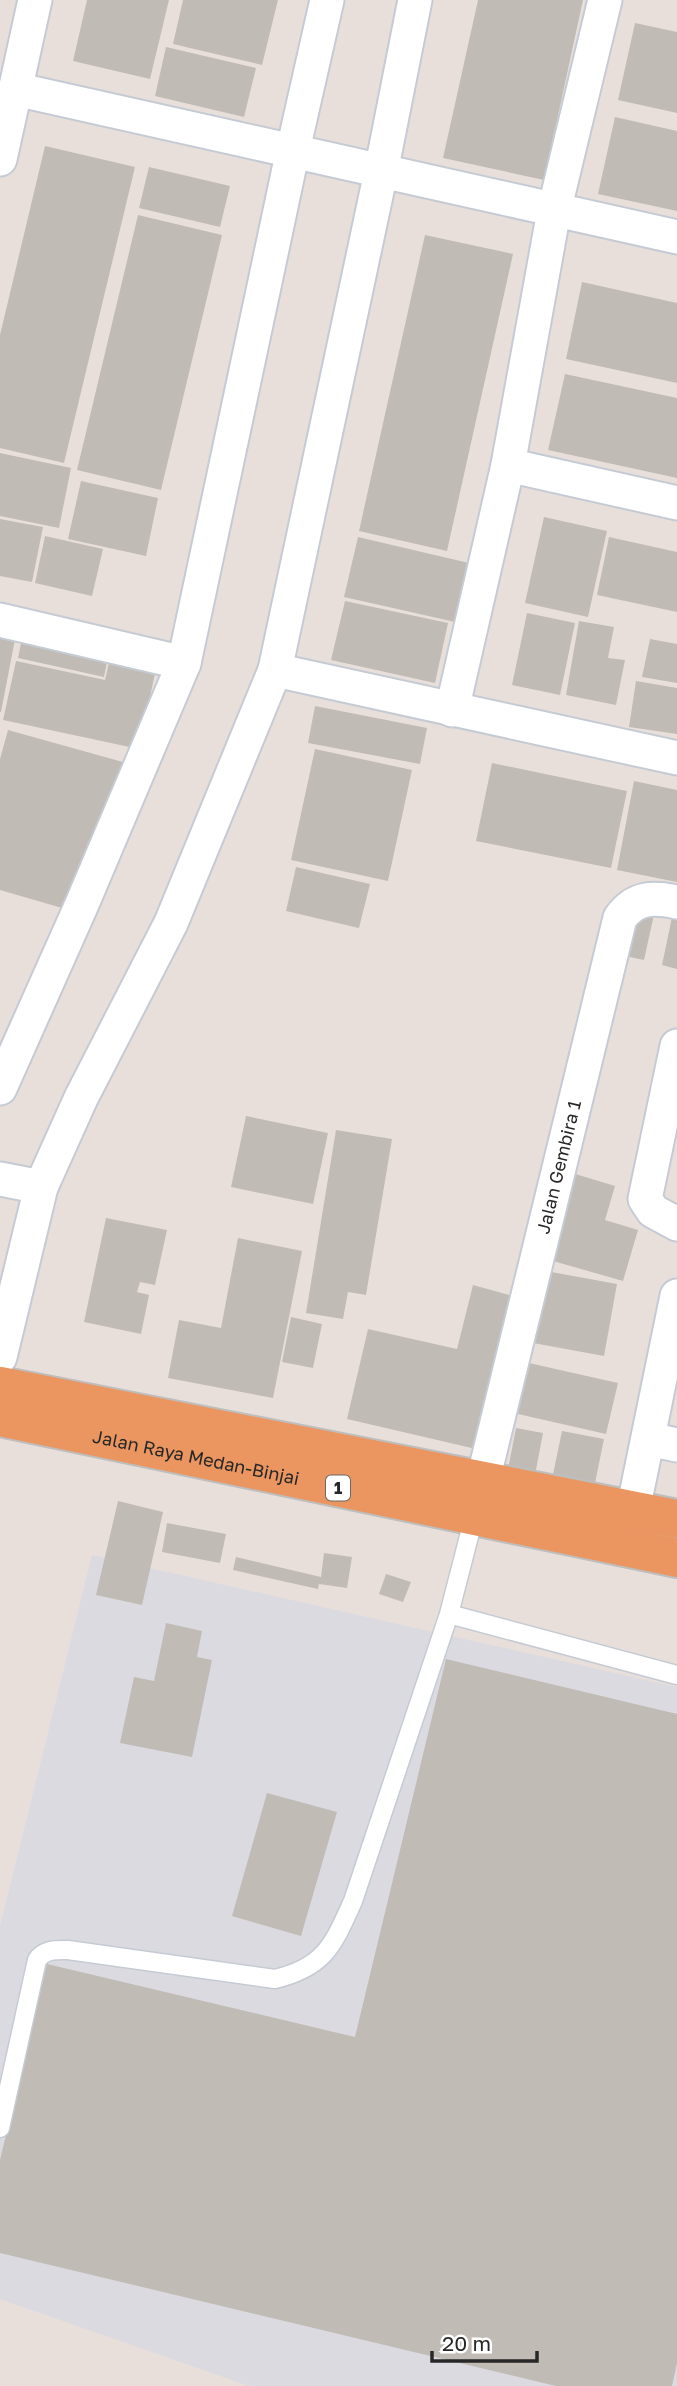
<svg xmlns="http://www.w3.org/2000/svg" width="677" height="2386" font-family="'Golos Text',sans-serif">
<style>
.industrial{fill:#dbdae1}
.building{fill:#c1bbb5}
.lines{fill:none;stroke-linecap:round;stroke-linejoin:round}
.service-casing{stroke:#c5cbd4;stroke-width:21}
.minor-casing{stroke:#c5cbd4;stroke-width:37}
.trunk-casing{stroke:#bebebe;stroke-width:42}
.service{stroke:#fff;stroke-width:18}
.minor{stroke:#fff;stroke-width:33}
.trunk{stroke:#eb9660;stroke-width:38}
.labels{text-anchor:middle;stroke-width:7;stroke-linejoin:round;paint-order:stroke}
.shield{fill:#fff;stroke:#686868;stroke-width:2}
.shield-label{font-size:16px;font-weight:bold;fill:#272727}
.street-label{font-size:18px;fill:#272727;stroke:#fff}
</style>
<rect width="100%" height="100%" fill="#e9dfda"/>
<path class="industrial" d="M92 1555 677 1687V2386H249L0 2299V1926Z"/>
<path class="building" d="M87 0H169L150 79 73 61Z
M183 0H278L262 65 173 44Z
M478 0H583L544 180 443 158Z
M635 23 677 32V113L618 100Z
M166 47 256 68 244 117 155 96Z
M615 117 677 131V211L598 194Z
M45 146 135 167 64 463 0 448V335Z
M149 167 230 186 220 227 139 208Z
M138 215 222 235 161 490 77 470Z
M425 235 513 254 447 551 359 531Z
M582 282 677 303V383L566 359Z
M565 374 677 398V478L548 450Z
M0 453 71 468 59 528 0 516Z
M81 481 158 498 146 556 68 539Z
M544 517 607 531 588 617 525 603Z
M0 519 43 527 32 582 0 576Z
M45 536 103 549 92 596 35 583Z
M358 537 469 563 455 622 344 597Z
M609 537 677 552V612L597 595Z
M345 601 448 623 435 683 331 660Z
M527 613 575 623 560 695 512 685Z
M579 621 614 627 608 658 625 660 616 705 566 695Z
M0 631 16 634 1 712H0Z
M23 633 109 652 104 677 18 658Z
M650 639 677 644V683L642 677Z
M111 654 157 664 139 749 3 720 16 661 105 680Z
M636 681 677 688V734L629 727Z
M315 706 427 728 420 764 308 743Z
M8 730 130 764 98 845 88 842 69 910 0 890V759Z
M315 749 412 770 388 881 291 860Z
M492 763 627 791 611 868 476 841Z
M634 781 677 790V882L617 870Z
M296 867 370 884 359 928 286 911Z
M636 906 655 910 644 960 625 956Z
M672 917 677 918V969L662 965Z
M246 1116 328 1133 313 1204 231 1187Z
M336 1130 392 1139 366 1295 348 1292 343 1319 306 1313Z
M572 1173 615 1186 605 1220 638 1230 623 1281 546 1259Z
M106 1218 167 1230 155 1285 140 1282 137 1292 149 1295 141 1334 84 1322Z
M238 1238 302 1251 273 1398 168 1378 179 1320 221 1328Z
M546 1271 617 1284 604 1356 533 1343Z
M473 1285 513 1296 476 1449 347 1419 368 1329 457 1349Z
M291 1317 322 1324 313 1368 282 1362Z
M529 1363 618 1383 606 1434 518 1414Z
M516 1428 543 1433 535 1475 508 1469Z
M562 1431 604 1439 594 1488 552 1479Z
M118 1501 163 1512 142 1605 96 1595Z
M167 1523 226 1534 220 1563 162 1552Z
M324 1553 352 1557 347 1588 319 1584 318 1589 233 1570 236 1557 321 1577Z
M386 1574 411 1582 403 1602 379 1594Z
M166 1623 202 1631 197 1657 212 1660 192 1757 120 1743 134 1677 154 1681Z
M446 1659 677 1714V2363L672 2386H556L0 2253V2160L47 1964 355 2037Z
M267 1793 337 1812 301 1936 232 1916Z"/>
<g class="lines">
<g class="service-casing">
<path id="service" d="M449 1614 677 1675
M0 2128 37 1960C44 1949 56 1950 68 1950L275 1979C325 1967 333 1945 353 1901L449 1614 474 1517"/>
</g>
<g class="minor-casing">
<g id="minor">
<path d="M15 89 677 237"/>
<path d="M0 159 35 0"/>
<path d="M508 465 677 503"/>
<path d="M0 620 184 663"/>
<path d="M275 670 677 758"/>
<path d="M452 710 508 465 554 211 605 0"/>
<path d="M677 1046 645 1199 653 1211 677 1224"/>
<path d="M0 1088 82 904 184 663 293 150 327 0"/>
<path d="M0 1179 41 1187"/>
<path d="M0 1357 41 1187 81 1098 171 923 275 670 381 172 415 0"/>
<path d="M649 1439 677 1445"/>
<path id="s1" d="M483 1480 620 918C635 897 653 897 677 902"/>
<path d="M633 1510 677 1296"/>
</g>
</g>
<g class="trunk-casing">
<g id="trunk">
<path d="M0 1386 677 1519"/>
<path id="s2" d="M0 1417 677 1558"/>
</g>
</g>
<use href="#service" class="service"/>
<use href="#minor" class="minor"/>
<use href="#trunk" class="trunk"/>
</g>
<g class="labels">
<rect class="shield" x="326" y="1475.5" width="24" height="25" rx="5"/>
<g class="shield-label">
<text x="338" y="1494">1</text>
</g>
<g class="street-label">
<text dy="6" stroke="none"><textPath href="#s1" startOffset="322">Jalan Gembira 1</textPath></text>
<text dy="6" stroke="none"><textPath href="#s2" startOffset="200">Jalan Raya Medan-Binjai</textPath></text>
</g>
</g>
<path d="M432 2351v10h105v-10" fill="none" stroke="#272727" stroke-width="3.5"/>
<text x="442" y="2351" font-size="21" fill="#272727" stroke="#ffffff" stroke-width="5" paint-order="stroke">20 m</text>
</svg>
